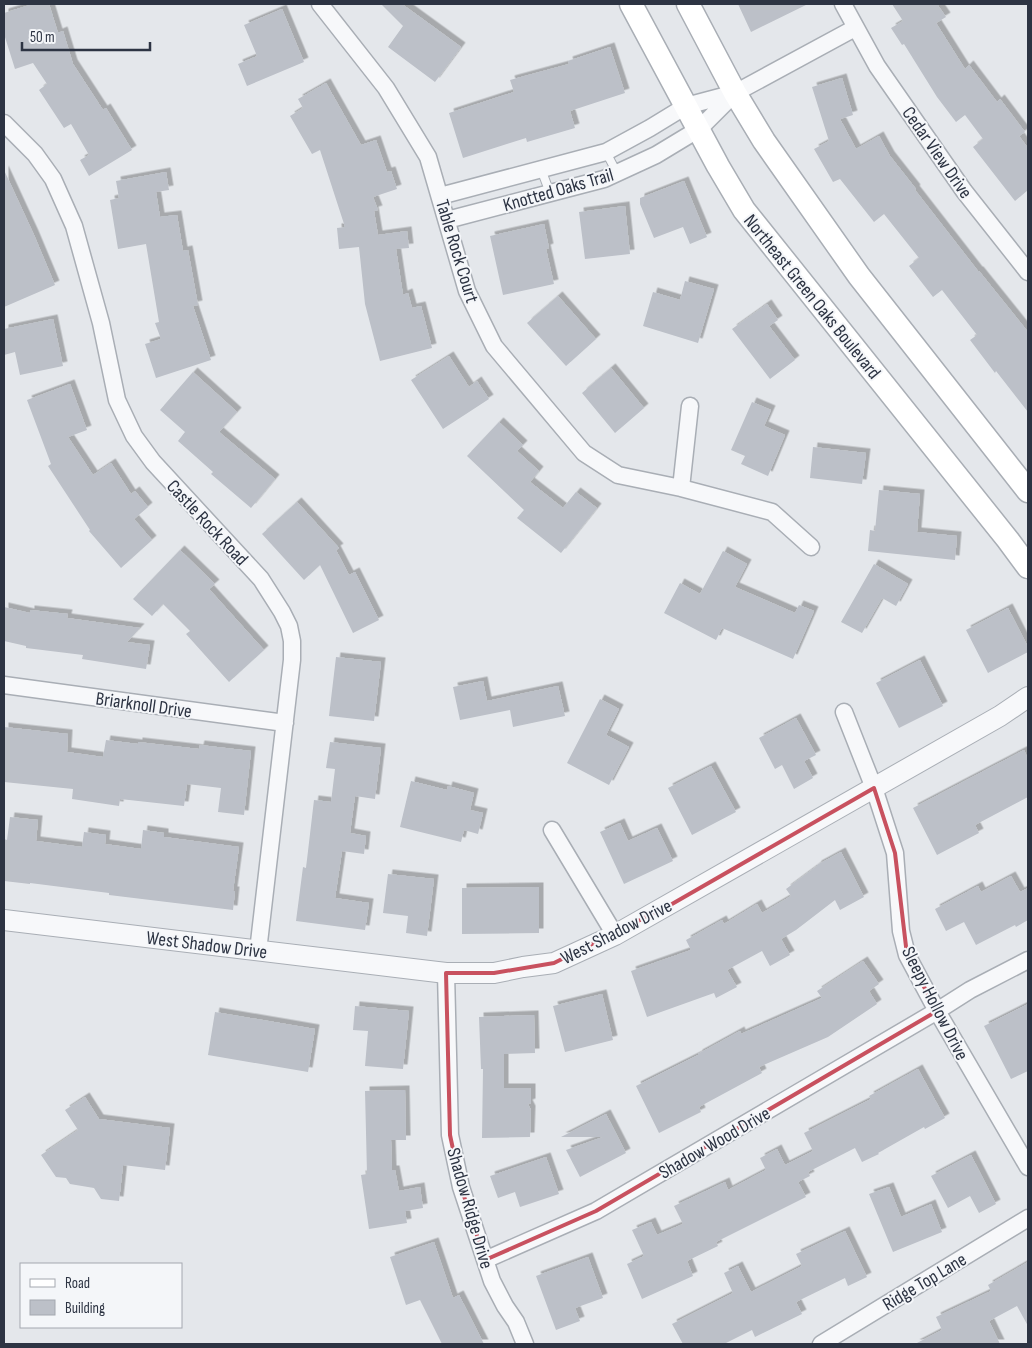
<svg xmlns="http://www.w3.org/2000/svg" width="1032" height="1348" font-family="'Sofia Sans Condensed',sans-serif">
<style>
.building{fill:#bcc0c8;filter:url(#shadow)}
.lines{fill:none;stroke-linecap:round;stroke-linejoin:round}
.service-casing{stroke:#a9aeb5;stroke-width:10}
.minor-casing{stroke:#a9aeb5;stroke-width:19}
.tertiary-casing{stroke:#a9aeb5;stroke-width:22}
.secondary-casing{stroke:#a9aeb5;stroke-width:25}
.service{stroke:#f7f8fa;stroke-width:8}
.minor{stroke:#f7f8fa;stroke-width:16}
.tertiary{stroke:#f7f8fa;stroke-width:20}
.secondary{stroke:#fff;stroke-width:22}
.marked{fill:none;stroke:#c8515f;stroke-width:4;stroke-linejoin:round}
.labels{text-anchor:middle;stroke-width:4;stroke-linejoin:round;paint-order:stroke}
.street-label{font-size:19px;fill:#2d3443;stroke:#f4f6f9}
</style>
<defs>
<filter id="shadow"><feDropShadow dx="4.5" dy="-4.5" stdDeviation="0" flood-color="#0004"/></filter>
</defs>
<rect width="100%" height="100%" fill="#e4e7eb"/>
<path class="building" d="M33 4H49L58 33 63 31 73 64 103 110 106 108 132 150 89 176 80 160 89 155 71 124 64 128 39 90 47 84 33 63 15 69 4 34V13Z
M381 4H402L461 47 435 82 388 47 403 26Z
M738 4H808L751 32Z
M892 4H937L946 17 936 23 965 69 969 65 997 102 1000 99 1025 132 1019 136 1028 148V190L1015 201 973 147 983 139 965 115 956 122 937 97 904 44 902 45 891 28 903 21Z
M282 9 304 62 247 86 238 64 257 56 244 25Z
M610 47 625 93 570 111 575 128 527 142 526 138 463 158 449 113 514 92 510 80 569 64 568 61Z
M842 78 853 115 840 119 856 149 879 136 890 156 916 189 915 190 978 271H979L1028 332V412L996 371 995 373 970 340 977 335 942 290 933 297 909 266 919 258 884 214 874 222 840 179 833 182 814 149 829 141 812 87Z
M326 83 361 145 376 140 387 172 391 171 397 189 373 197 378 210 374 211 378 235 407 231 409 248 396 249 403 295 408 293 412 308 421 306 432 348 380 361 365 304 359 247 339 249 337 228 345 227 320 150 312 154 290 116 303 108 298 99Z
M4 170 34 235 55 285 4 307Z
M166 172 169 190 156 192 160 217 177 215 183 251 188 250 198 305 193 306 211 360 156 378 145 344 161 339 155 323 159 322 146 244 118 249 110 200 119 198 116 181Z
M684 181 707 237 690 244 683 227 654 238 640 204V198Z
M625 206 630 254 585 259 579 212Z
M544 224 549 248 546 249 554 284 503 295 490 236Z
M685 281 714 289 698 343 643 326 653 292 680 300Z
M558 296 596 339 566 366 527 323Z
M767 304 778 320 769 326 795 360 770 379 732 329Z
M53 319 63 366 20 375 15 352 4 355V329Z
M449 356 469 387 477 381 489 399 443 429 411 380Z
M611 368 644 408 615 433 582 393Z
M193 372 237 412 219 432 275 479 251 508 211 474 213 472 178 441 185 432 160 410Z
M70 384 87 430 68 437 93 475 111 463 131 494 135 491 148 507 134 519 152 540 121 568 89 531 90 530 48 466 51 464 27 400Z
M752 402 771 410 764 426 785 435 768 476 741 464 745 456 731 450Z
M499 422 523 445 517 451 539 471 530 482 563 508 576 492 597 508 561 553 517 518 524 510 467 456Z
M813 447 866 453 862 484 810 478Z
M879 490 920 494 917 532 957 536 955 560 868 551 870 530 875 531Z
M297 502 339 548 336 550 349 575 355 572 379 620 353 633 320 565 304 580 262 534Z
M180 550 215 584 209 589 264 650 229 682 186 634 190 631 163 604 152 616 133 599Z
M723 551 747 564 735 587 795 613 799 605 814 611 793 659 722 628 716 640 664 613 680 583 700 594Z
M874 564 908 584 896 606 882 598 862 633 841 622Z
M4 607 30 613V610L68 614 67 618 140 628 127 642 150 645 146 669 82 659 83 655 26 648V646L4 641Z
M1008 608 1028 647V652L988 673 966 630Z
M336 657 381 662 374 721 329 716Z
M920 660 943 706 899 728 876 683Z
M483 681 487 701 558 686 565 716 513 727 510 710 460 720 453 687Z
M600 699 619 709 606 735 629 747 609 785 567 763Z
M796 718 816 755 804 761 813 778 794 789 782 765 775 769 759 738Z
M4 727 68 734 67 752 103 757 106 740 138 744V742L199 749 200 745 251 751 244 815 218 812 221 788 187 784 184 806 120 799 119 806 72 799 73 789 4 782Z
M330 742 381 748 375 799 355 796 350 833 366 836 364 854 342 851 335 898 369 903 365 930 296 921 303 867 306 868 314 800 331 802 335 769 326 768Z
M1024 750 1028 759V797L975 825 979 833 937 855 913 808Z
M711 766 736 812 692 835 668 788Z
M411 781 447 790 448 786 474 793 470 810 483 813 478 834 464 830 461 842 400 827Z
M10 817 38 820 36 841 82 847 84 832 106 835 105 844 141 849 143 830 164 833V837L239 847 233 891H235L233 910 109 895V893L30 883V884L4 881V839L7 840Z
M620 823 628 841 657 828 673 861 624 884 600 832Z
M841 852 864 897 840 910 835 900 796 930 781 939 790 955 770 966 762 951 727 970 737 987 716 998 714 993 647 1017 631 971 691 950 686 940 722 920 724 924 757 904 762 913 791 896 786 889 817 866V865Z
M388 874 434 879 427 936 406 933 408 916 383 913Z
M1011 876 1020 892 1028 888V920L1016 927 1015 925 976 945 964 922 946 931 935 909 978 886 981 892Z
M539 887V933L462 934V888Z
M863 961 879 984 869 991 877 1004 828 1037 759 1067 762 1073 699 1107 701 1112 659 1133 636 1086 698 1055V1054L740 1031 741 1034 822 998 817 991Z
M602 994 613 1040 565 1052 553 1006Z
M1028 1004V1071L1011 1079 984 1026Z
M355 1006 409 1011 403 1069 365 1066 368 1031 353 1030Z
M215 1012 315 1029 308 1072 208 1055Z
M534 1015 535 1053 504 1054V1088H531V1103L528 1104 531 1110 530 1137 482 1138 483 1069H481L479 1017Z
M918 1069 945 1118 925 1129 924 1127 878 1153 879 1154 862 1162 855 1148 808 1172 810 1176 798 1182 806 1197 716 1242 718 1246 687 1261 693 1276 642 1299 627 1264 644 1256 632 1230 651 1222 657 1235 683 1224 674 1206 725 1182 728 1190 766 1170 760 1158 777 1149 785 1165 813 1151 804 1133 871 1099 869 1096Z
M405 1090 406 1140H391L392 1170H395L399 1191 420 1187 423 1208 405 1211 407 1223 369 1229 361 1175 367 1174 365 1091Z
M85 1097 99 1119 170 1128 165 1170 123 1165 119 1201 101 1199 94 1188 70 1184 66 1178 56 1177 41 1155 78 1130 65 1110Z
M606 1114 626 1153 580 1177 566 1150 603 1137H561Z
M971 1155 996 1204 979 1213 970 1196 948 1208 931 1176Z
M546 1157 559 1194 520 1207 515 1192 498 1198 490 1176Z
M889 1187 901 1217 931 1204 942 1232 893 1252 869 1194Z
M845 1231 867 1277 848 1286 845 1278 796 1302 802 1314 755 1337 752 1330 724 1344H683L672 1324 733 1293 724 1273 738 1266 751 1292 802 1266 796 1254Z
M434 1242 453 1298 459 1295 484 1344H442L420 1300 406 1305 390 1257Z
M588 1257 603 1298 575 1308 580 1321 556 1330 536 1276Z
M1028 1262V1326L1017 1306 989 1321 1000 1344H915L942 1330 936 1317 991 1291 988 1285Z"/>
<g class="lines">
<g class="service-casing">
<path id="service" d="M606 152 617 173
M541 169 550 193"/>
</g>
<g class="minor-casing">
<path id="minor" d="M320 4 386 88 428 157 467 291 494 346 584 453 618 475 681 488 772 512 811 547
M843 4 877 66 964 191 1028 272
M4 123 35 154 53 179 74 226 101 323 117 400 134 436 153 462 261 579 282 612 289 626 292 641V660L258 951
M440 196 606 152 650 128 686 106 735 93 855 28
M447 220 604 179 656 155 699 129 734 94
M681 488 690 406
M4 685 285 723
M844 712 874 788 895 853 901 931 907 955 937 1011 1028 1167
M552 830 615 935
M446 973 450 1135 461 1187 492 1281 505 1306 516 1322 525 1344
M485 1260 596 1211 937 1011 970 990 1028 960
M821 1344 1028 1218"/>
</g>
<g class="tertiary-casing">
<path id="tertiary" d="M4 920 446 973H494L523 967 554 963 615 935 1000 716 1028 697"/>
</g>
<g class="secondary-casing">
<path id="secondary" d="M631 4 718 166 744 210 1008 540 1028 567
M688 4 735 93 764 141 859 276 1028 491"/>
</g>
<use href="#service" class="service"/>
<use href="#minor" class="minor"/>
<use href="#tertiary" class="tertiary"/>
<use href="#secondary" class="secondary"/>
</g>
<path class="marked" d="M874 788 895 853 907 955 937 1011 596 1211 485 1260 461 1187 450 1135 446 973H494L554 963 672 904Z"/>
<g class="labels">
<g class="street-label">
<text transform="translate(938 152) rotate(55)" y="7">Cedar View Drive</text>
<text transform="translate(558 189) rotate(-16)" y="7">Knotted Oaks Trail</text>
<text transform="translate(458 251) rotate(73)" y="7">Table Rock Court</text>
<text transform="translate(813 296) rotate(51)" y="7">Northeast Green Oaks Boulevard</text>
<text transform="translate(208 522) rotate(47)" y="7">Castle Rock Road</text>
<text transform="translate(144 704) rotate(8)" y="7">Briarknoll Drive</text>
<text transform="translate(616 931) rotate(-27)" y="7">West Shadow Drive</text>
<text transform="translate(207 944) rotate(7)" y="7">West Shadow Drive</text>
<text transform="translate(936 1003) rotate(63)" y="7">Sleepy Hollow Drive</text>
<text transform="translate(714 1142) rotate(-30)" y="7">Shadow Wood Drive</text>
<text transform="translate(471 1208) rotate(74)" y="7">Shadow Ridge Drive</text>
<text transform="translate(924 1281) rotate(-31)" y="7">Ridge Top Lane</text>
</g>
</g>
<rect width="1032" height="1348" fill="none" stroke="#2d3443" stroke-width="10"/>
<rect x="20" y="1263" width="162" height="65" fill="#f4f6f9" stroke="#a4a8b0"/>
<rect x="30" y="1279" width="25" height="8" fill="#ffffff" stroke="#a4a8b0"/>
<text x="65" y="1288" font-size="15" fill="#2d3443">Road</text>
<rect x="30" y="1300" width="25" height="15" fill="#bcc0c8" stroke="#a4a8b0"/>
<text x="65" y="1313" font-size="15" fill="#2d3443">Building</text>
<path d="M22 42v8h128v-8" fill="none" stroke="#2d3443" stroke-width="2.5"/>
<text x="30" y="42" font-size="15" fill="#2d3443" stroke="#f4f6f9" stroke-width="4" paint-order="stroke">50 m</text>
</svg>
